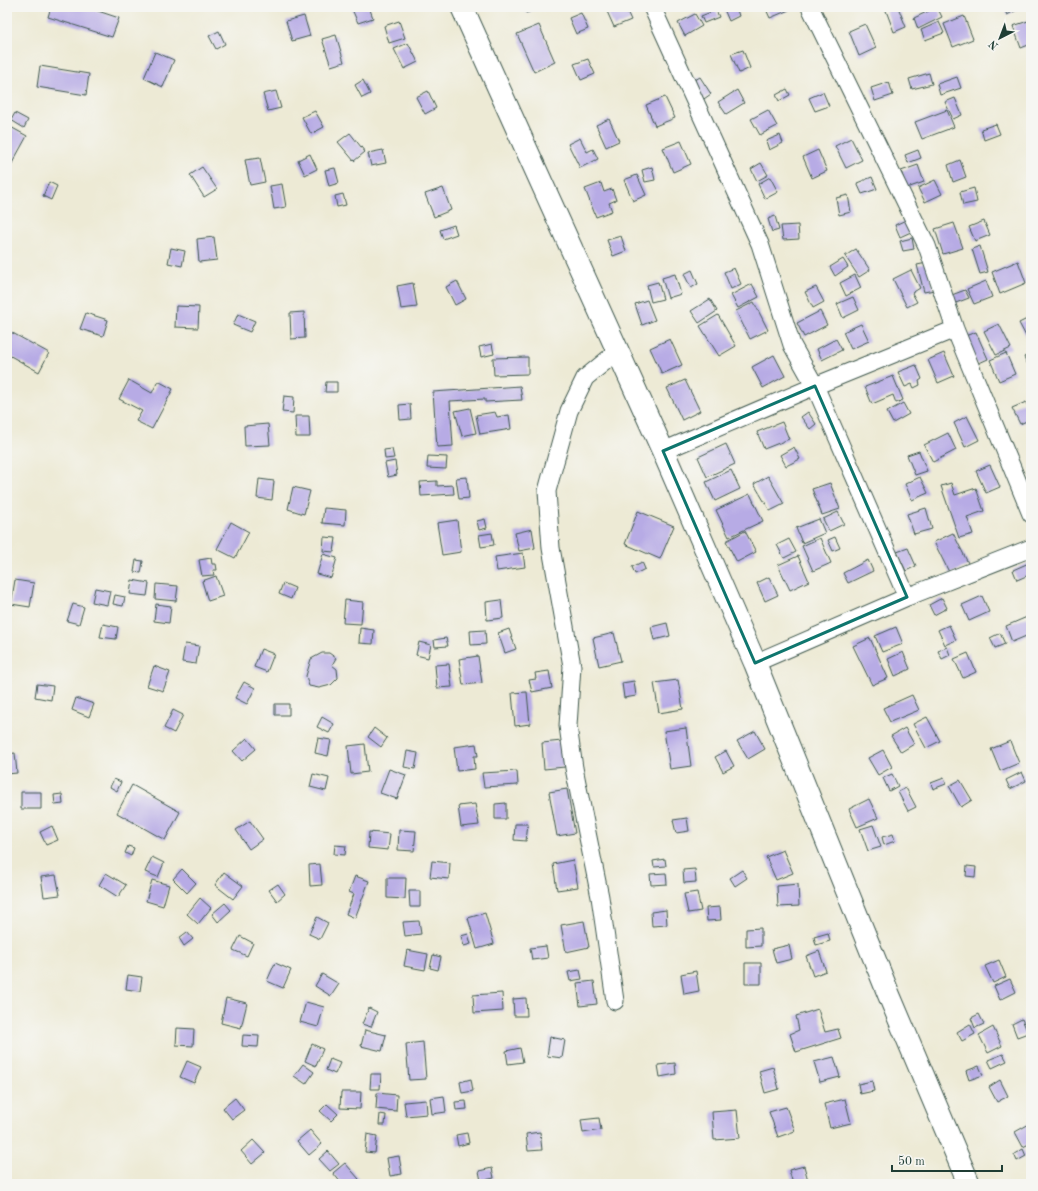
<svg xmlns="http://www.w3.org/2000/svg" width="1038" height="1191" font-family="'Old Standard TT',serif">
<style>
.building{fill:#b7abe5}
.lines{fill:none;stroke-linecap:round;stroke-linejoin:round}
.street-casing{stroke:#3e574c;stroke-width:19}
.primary-casing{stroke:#3e574c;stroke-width:24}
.street{stroke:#fff;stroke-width:17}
.primary{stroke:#fff;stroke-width:22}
.marked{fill:none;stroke:#0f766e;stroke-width:3;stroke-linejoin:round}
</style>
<rect width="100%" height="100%" fill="#f6f6f2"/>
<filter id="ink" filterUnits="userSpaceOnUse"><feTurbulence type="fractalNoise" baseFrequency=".025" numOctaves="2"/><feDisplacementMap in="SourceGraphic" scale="8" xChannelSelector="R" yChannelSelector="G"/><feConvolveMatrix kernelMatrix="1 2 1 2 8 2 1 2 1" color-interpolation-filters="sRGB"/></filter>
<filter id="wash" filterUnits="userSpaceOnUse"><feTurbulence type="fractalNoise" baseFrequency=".012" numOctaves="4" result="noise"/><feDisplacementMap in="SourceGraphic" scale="16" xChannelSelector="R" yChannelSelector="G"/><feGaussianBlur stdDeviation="0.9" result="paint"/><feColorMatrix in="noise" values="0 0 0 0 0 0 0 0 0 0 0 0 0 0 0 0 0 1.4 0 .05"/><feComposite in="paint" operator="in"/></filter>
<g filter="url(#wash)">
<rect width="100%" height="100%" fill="#edead5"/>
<g id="blocks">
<path class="building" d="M51 7H86L119 18 112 37 48 17Z
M351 7H369L373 18 358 23Z
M524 7H542L526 13Z
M605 7H625L631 20 614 27Z
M723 7H736L739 16 729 21Z
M765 7H788L789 10 770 18Z
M888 7H898L906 27 894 32 885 8Z
M937 7 942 17 918 29 914 18Z
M1003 7H1018L1019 9 1007 15Z
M716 10 719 17 704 23 701 16Z
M581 13 588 29 576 34 569 18Z
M695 14 702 26 685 36 678 23Z
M304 16 310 36 292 41 286 21Z
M964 16 973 39 953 47 944 24Z
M399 21 405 38 389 43 384 26Z
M1028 21 1031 29V44L1021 48 1013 26Z
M939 22 944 33 925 40 921 30Z
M865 24 876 48 859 56 849 31Z
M539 25 555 62 534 72 517 34Z
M219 31 225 44 216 49 209 36Z
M336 35 344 62 331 66 322 39Z
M408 43 418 62 404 69 394 49Z
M743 50 750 68 739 73 731 54Z
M155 52 174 60 163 87 144 78Z
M588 59 595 74 581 80 574 64Z
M40 66 89 74 86 95 37 87Z
M929 73 932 84 912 89 909 79Z
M700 77 711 94 701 101 690 83Z
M957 77 961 88 940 95 937 84Z
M363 80 370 94 362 98 355 85Z
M889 82 893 95 875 101 871 88Z
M787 89 790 95 779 101 776 95Z
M737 90 744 103 726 114 718 102Z
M276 91 281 108 268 111 263 94Z
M428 91 436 108 425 114 416 97Z
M823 92 829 106 815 111 809 98Z
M665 97 675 118 655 126 646 105Z
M955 98 962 115 953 119 945 102Z
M768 110 777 126 760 135 751 119Z
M947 110 954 127 922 139 915 122Z
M315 111 324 127 311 134 302 117Z
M15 113 28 120 24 128 11 120Z
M609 119 619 141 606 147 596 125Z
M996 124 1000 134 984 140 981 129Z
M7 125 27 136 10 167 7 166Z
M350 133 365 152 354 161 338 142Z
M780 135 783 143 769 150 766 141Z
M580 138 587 152 593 149 598 159 580 168 568 144Z
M851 138 862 160 846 168 835 146Z
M681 141 691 164 673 172 663 148Z
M383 150 386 163 371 166 368 153Z
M818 150 827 171 812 178 803 157Z
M918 150 921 158 908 163 905 155Z
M310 154 317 169 305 175 298 160Z
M260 158 265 182 250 185 245 160Z
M960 160 966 177 953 182 948 165Z
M761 163 768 175 757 181 751 169Z
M918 165 924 182 907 188 901 171Z
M202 167 217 189 204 197 190 175Z
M652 167 655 180 645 182 642 170Z
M335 168 339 183 329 186 325 170Z
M637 175 646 195 633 201 624 180Z
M770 177 778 192 765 199 758 184Z
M872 177 877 189 862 194 857 183Z
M935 180 942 194 925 202 918 188Z
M49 182 57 186 51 200 43 196Z
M601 183 604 192 612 189 616 200 609 203 612 211 596 217 585 189Z
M282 184 286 207 274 209 270 186Z
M443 188 451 210 434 217 425 194Z
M974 188 977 202 963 205 960 192Z
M343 194 346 205 337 207 335 196Z
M848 195 851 212 839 215 836 198Z
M775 216 779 230 772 232 768 219Z
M908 219 913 231 900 237 895 225Z
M984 221 990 235 975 241 969 227Z
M954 223 963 248 943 254 935 229Z
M454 225 457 234 443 239 440 230Z
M798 225 799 239 783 240 781 226Z
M621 236 626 251 613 256 607 240Z
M214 237 217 260 199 262 197 239Z
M912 238 914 249 903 251 900 241Z
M980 246 988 272 980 274 972 249Z
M171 248 185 251 182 266 168 263Z
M856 249 870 270 859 277 845 256Z
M843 259 848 267 835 276 830 267Z
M1018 261 1026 283 1000 294 992 272Z
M927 263 934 290 924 292 917 265Z
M734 268 741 284 731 289 724 272Z
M692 270 698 284 691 288 684 274Z
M911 270 920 288 912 293 917 302 907 307 893 279Z
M675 274 681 294 668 298 662 278Z
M855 275 861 288 846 296 840 283Z
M457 281 466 299 455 305 446 287Z
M986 281 992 297 974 304 967 289Z
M658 282 663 299 651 302 647 285Z
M413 283 417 307 401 309 397 286Z
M752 284 759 297 738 308 731 295Z
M816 287 824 302 813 308 805 292Z
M965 290 969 298 953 304 949 296Z
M853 297 859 310 843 318 837 304Z
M710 299 717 311 699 323 691 311Z
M647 300 655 320 642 325 635 304Z
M754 302 768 330 750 339 736 311Z
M176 306 199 307 198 328 175 327Z
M820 311 827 325 804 337 797 323Z
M304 312 305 338 291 339 290 313Z
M86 313 108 320 103 336 80 329Z
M238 314 255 321 250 332 233 325Z
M718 315 736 346 719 356 700 326Z
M1031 317V338L1028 340 1019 323Z
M861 324 869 341 851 349 843 332Z
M999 324 1011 348 996 355 984 331Z
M7 330 49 353 39 372 7 354Z
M976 332 988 359 977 364 965 336Z
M670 339 682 365 662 374 650 348Z
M836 339 842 350 822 360 817 349Z
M492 344 494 354 481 357 479 347Z
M944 353 954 376 938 383 928 360Z
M1006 353 1015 374 999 381 990 360Z
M1031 353V371L1024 357Z
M774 355 785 376 763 388 752 367Z
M528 357V374L494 375 493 358Z
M916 365 922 379 919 381 920 385 914 388 912 384 905 387 898 372Z
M893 376 903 400 896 403 893 395 872 404 865 387Z
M129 380 152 393 158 381 173 389 152 429 136 421 142 411 119 399Z
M685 380 700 411 682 420 667 388Z
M326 382H337V392H325Z
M520 386 522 400 485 402V399L450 401 453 446 437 447 433 392Z
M284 396 294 397 293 413 282 412Z
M1026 402 1031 414V419L1020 424 1012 408Z
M903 403 909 414 893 423 887 412Z
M410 404 411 419 400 420 399 405Z
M470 408 476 433 462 436 455 411Z
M495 412 497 417 509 415 511 429 480 434 476 415Z
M808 412 816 424 810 429 801 417Z
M295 416H309L310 437H296Z
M967 416 979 440 965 447 954 423Z
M782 422 789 439 764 449 757 432Z
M268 424 270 445 245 446 244 426Z
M948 433 956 450 933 462 924 445Z
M726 444 735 464 707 477 698 457Z
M794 447 800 459 786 466 780 455Z
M392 449 394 458 385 459 384 450Z
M919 451 927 471 915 475 907 455Z
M428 456 447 457 446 469 427 468Z
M395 461 397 475 388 477 385 463Z
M990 465 1000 487 986 493 976 471Z
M731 470 740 489 715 501 706 482Z
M768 476 784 504 770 511 754 484Z
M467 477 469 498 459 499 456 478Z
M920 477 928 493 912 500 905 484Z
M259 479 274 481 272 500 257 498Z
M437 481V486L453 485 454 494 421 496 420 482Z
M830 483 840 509 822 515 812 489Z
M951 483 955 495 976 488 984 511 967 517 973 534 959 538 941 486Z
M293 487 310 491 304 514 288 509Z
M750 494 763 521 729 537 716 510Z
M324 508 346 510 345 525 322 523Z
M926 508 932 529 914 534 907 514Z
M638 511 674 526 660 559 625 544Z
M838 512 844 524 829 531 823 519Z
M485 519 487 528 479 530 477 521Z
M819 519 825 533 802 543 796 528Z
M457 520 461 552 442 555 437 523Z
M231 522 249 532 235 558 217 549Z
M532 529 535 548 519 551 515 533Z
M745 531 756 552 737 562 726 541Z
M492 533 494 545 481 547 479 535Z
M953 533 969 565 950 574 934 542Z
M324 537 336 538 334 552 323 551Z
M835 537 840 548 833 551 828 540Z
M820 538 831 563 813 571 802 546Z
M789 539 796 552 784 558 777 545Z
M908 548 916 566 906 571 897 552Z
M523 553 525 567 497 571 495 557Z
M323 554 337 558 331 578 317 574Z
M798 556 809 581 790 590 778 565Z
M211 558 212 564H216L217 570H213L214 575 202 576 199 560Z
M136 560 143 561 141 573 134 572Z
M868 560 873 571 848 583 843 573Z
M642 562 645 569 635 574 632 567Z
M1031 562V574L1017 580 1013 570Z
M216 576 223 596 208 601 202 581Z
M769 577 778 595 765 601 757 583Z
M15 580 34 583 30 607 11 604Z
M132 580 149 583 147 596 130 594Z
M283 583 295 588 291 599 279 594Z
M156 584 178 586 176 601 155 599Z
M95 588 110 591 107 605 92 602Z
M115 595 125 597 123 606 113 604Z
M982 596 989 612 969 621 962 605Z
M942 598 947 608 934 615 929 605Z
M345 600 363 602 361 624 343 623Z
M501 600 503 618 487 620 486 602Z
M73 604 84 607 79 624 67 621Z
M156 604 171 606 169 623 154 621Z
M1027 617 1031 625V634L1012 642 1006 626Z
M667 623 670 636 654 640 651 627Z
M103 624 118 627 116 639 100 637Z
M949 625 956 640 945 645 938 630Z
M896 627 903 644 882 652 875 636Z
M360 628 374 630 373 644 359 643Z
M509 629 516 649 505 653 498 633Z
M485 630 486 644 471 645 470 631Z
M614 633 621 661 599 666 593 638Z
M1000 633 1005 644 995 648 990 638Z
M446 638 448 646 435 647 434 640Z
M870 638 888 678 872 685 853 646Z
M419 642 431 645 428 658 416 655Z
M185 644 199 646 196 664 182 662Z
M947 647 950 655 942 659 938 651Z
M261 649 274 654 267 672 254 667Z
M903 652 910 669 895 676 888 659Z
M322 653H329L336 658 332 665 337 669 338 678 331 685 319 688 309 686 306 676 311 659Z
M968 653 976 672 963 678 954 659Z
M478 656 482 683 463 685 459 659Z
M449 664 452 687 437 688 435 665Z
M154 666 170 672 163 691 147 686Z
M549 671 552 688 532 692 529 680 536 679 535 673Z
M678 680 683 709 659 713 654 683Z
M634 681 636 696 624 698 622 683Z
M244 682 255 688 247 704 235 698Z
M37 684 53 686 51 700 35 697Z
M527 692 530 724 515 726 512 693Z
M912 695 919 710 890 722 883 708Z
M76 698 94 704 89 717 72 710Z
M275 704H289V715H275Z
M173 710 183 715 174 733 164 728Z
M322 717 334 724 329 733 317 727Z
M927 717 940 741 926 748 913 724Z
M374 728 387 738 381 747 368 737Z
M686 728 691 766 670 769 664 731Z
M905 728 914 744 901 752 891 736Z
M755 731 765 749 748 759 737 741Z
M247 738 256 749 242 761 233 751Z
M318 738 331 740 328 756 315 753Z
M562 741 565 767 544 769 542 743Z
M1010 741 1019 763 1000 771 991 749Z
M365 744 368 772 351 774 348 746Z
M476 744 478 756H474L475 769 457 771 454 747Z
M883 750 892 767 878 775 868 758Z
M407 751 418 753 415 769 404 767Z
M726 751 734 766 723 772 715 757Z
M15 753 17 773 7 774V754Z
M389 769 406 775 397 799 380 793Z
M517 771 518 785 484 787 482 773Z
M1022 772 1026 781 1010 789 1006 780Z
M313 774 329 778 326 791 310 787Z
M892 774 898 786 889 791 883 778Z
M944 778 946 784 933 789 931 783Z
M114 779 121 782 117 791 110 787Z
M960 780 972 800 961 807 949 786Z
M132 785 180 812 165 840 117 813Z
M906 788 916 807 908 811 898 792Z
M567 789 575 833 557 836 549 792Z
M21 792H41V809H21Z
M62 794 63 804 55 805 54 795Z
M869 799 878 818 857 827 849 809Z
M506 803V819H495V804Z
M475 804 479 825 461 827 458 806Z
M687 818 689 831 676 833 673 820Z
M250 821 263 839 249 849 236 830Z
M515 824H528L526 841 514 840Z
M873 825 881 847 868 851 860 829Z
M52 826 58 840 46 845 40 832Z
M399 830 416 831 414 851 398 850Z
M369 832 390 834 388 850 368 848Z
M893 834 895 841 884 845 882 837Z
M335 845 346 846 345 855 334 854Z
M128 846 134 848 131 856 125 853Z
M783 850 793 873 776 880 766 857Z
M152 857 164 863 158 877 145 872Z
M665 859 666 866 654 867 653 861Z
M573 860 578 887 557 890 553 864Z
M432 861 450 863 449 879 430 877Z
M320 864 322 885 310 886 309 865Z
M967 866 976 867 975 877 966 876Z
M182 869 196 883 187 893 173 879Z
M695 869 696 882 684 883 683 870Z
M742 870 747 878 735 886 730 878Z
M224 872 243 886 233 899 215 885Z
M106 873 126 885 118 897 99 885Z
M666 873 667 884 651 885 650 874Z
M56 875 60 895 44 897 41 877Z
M355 876 369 881 355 918 346 914 354 894 349 892Z
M387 878H406L405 899 387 898Z
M152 880 169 885 163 906 146 901Z
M278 884 285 894 277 901 269 890Z
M798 884 799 906 778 907 777 886Z
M409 891H420V907H410Z
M697 892 701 911 688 913 684 894Z
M200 898 211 908 198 924 187 914Z
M225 903 231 910 218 922 212 914Z
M720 907 721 920 707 921 706 908Z
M666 910 667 925 652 926 651 912Z
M485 913 494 944 477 949 468 918Z
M317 917 328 923 320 939 309 934Z
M419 921 421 934 405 936 403 922Z
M584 921 589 947 566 952 561 925Z
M761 928V946L746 947V929Z
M187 932 193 939 184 946 179 938Z
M828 933 830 941 816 945 814 937Z
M468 934 471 944 464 946 461 936Z
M240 936 253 943 247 956 233 950Z
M789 945 792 959 776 963 772 949Z
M546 946 548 958 532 960 530 948Z
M407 950 428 954 425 970 404 966Z
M819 951 826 971 813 976 806 956Z
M433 955 441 957 438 970 430 968Z
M999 960 1006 977 993 983 985 966Z
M275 963 291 970 283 988 267 981Z
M745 963H761V984H745Z
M580 970 582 979 570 981 568 972Z
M696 971 699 991 684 994 681 974Z
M322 974 339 984 331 996 315 986Z
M128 975 142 977 140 991 126 989Z
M1010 979 1016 992 1000 1000 994 986Z
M594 981 597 1004 580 1006 577 983Z
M502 993 503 1011 474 1013 473 995Z
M226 998 247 1003 241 1028 221 1023Z
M526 998 527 1016H514L513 999Z
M306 1002 324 1007 318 1027 300 1022Z
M369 1008 377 1012 371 1027 362 1024Z
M818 1009 825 1032 838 1029 841 1038 796 1052 790 1034 799 1030 796 1016Z
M979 1014 984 1024 975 1028 971 1018Z
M1022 1019 1028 1033 1017 1037 1012 1024Z
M970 1024 975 1034 962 1041 957 1032Z
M993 1027 1002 1046 988 1053 979 1035Z
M177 1028 194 1029 193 1046 176 1045Z
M365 1030 386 1035 382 1051 361 1046Z
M243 1035 259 1036 258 1047 242 1046Z
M550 1037 565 1040 562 1058 547 1056Z
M423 1042 426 1079 409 1080 406 1044Z
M312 1044 323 1049 316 1066 305 1061Z
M520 1048 523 1062 508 1064 506 1051Z
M1003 1054 1007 1061 992 1068 988 1060Z
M834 1057 840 1077 820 1082 814 1062Z
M330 1059 340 1063 335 1074 326 1070Z
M187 1061 201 1067 194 1083 180 1077Z
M675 1063 676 1074 660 1077 658 1065Z
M303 1064 314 1072 306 1084 294 1076Z
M979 1066 983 1075 969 1080 966 1071Z
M773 1067 779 1089 765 1093 759 1071Z
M371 1074H381L380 1089H370Z
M471 1079 473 1091 462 1093 460 1082Z
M1000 1080 1008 1096 997 1102 989 1087Z
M872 1081 874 1091 860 1094 858 1084Z
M341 1092H361L360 1109 340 1108Z
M377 1093 397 1095 396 1111 376 1109Z
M444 1096 446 1112 432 1114 430 1098Z
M235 1098 244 1110 232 1119 223 1108Z
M845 1099 851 1123 830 1128 824 1104Z
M426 1100 427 1114 406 1116 404 1102Z
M466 1101 467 1109 456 1110 455 1102Z
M327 1104 338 1114 331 1121 320 1111Z
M786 1107 795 1131 778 1137 769 1112Z
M737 1110 740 1138 714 1140 712 1112Z
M380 1114 386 1115 385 1125H379Z
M599 1118 601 1130 583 1133 581 1120Z
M1031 1123V1143L1023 1147 1015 1132Z
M310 1130 322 1144 309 1155 297 1141Z
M540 1132 542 1150 528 1151 526 1134Z
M467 1133 469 1143 458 1146 456 1135Z
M367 1134 377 1136 375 1153 365 1152Z
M253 1140 265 1153 252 1164 241 1151Z
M1023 1149 1026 1156 1017 1161 1014 1154Z
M328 1151 339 1164 330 1171 319 1159Z
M399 1156 402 1174 390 1176 387 1158Z
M345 1163 359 1179 353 1184H342L333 1173Z
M804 1166 809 1184H793L789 1170Z
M492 1168 494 1178 481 1181 479 1171Z"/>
</g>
</g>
<g filter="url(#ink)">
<use href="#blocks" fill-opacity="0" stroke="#3e574c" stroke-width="1"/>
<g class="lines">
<g class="street-casing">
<path id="street" d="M652 7 760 244 792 345 815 386 907 597
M810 7 927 246 955 329 1031 514
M663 451 815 386 955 329
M755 663 907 597 1031 548
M615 1001 600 897 574 768 568 726 572 666 551 548 547 491 569 411 585 378 618 351"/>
</g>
<g class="primary-casing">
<path id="primary" d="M462 7 663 451 755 663 889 995 969 1184"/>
</g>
<use href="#street" class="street"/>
<use href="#primary" class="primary"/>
</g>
</g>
<path class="marked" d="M815 386 907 597 755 663 663 451Z"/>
<rect width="1038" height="1191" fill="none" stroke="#f6f6f2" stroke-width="24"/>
<g transform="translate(1000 38) rotate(222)" stroke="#f6f6f2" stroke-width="3" paint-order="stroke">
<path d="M0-3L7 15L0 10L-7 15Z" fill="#1f3d34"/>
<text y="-6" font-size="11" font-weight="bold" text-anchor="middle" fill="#1f3d34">N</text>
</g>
<path d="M892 1165v6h110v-6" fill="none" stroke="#1f3d34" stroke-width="2"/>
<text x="898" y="1165" font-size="12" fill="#1f3d34" stroke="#f6f6f2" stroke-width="3" paint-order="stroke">50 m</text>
</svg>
